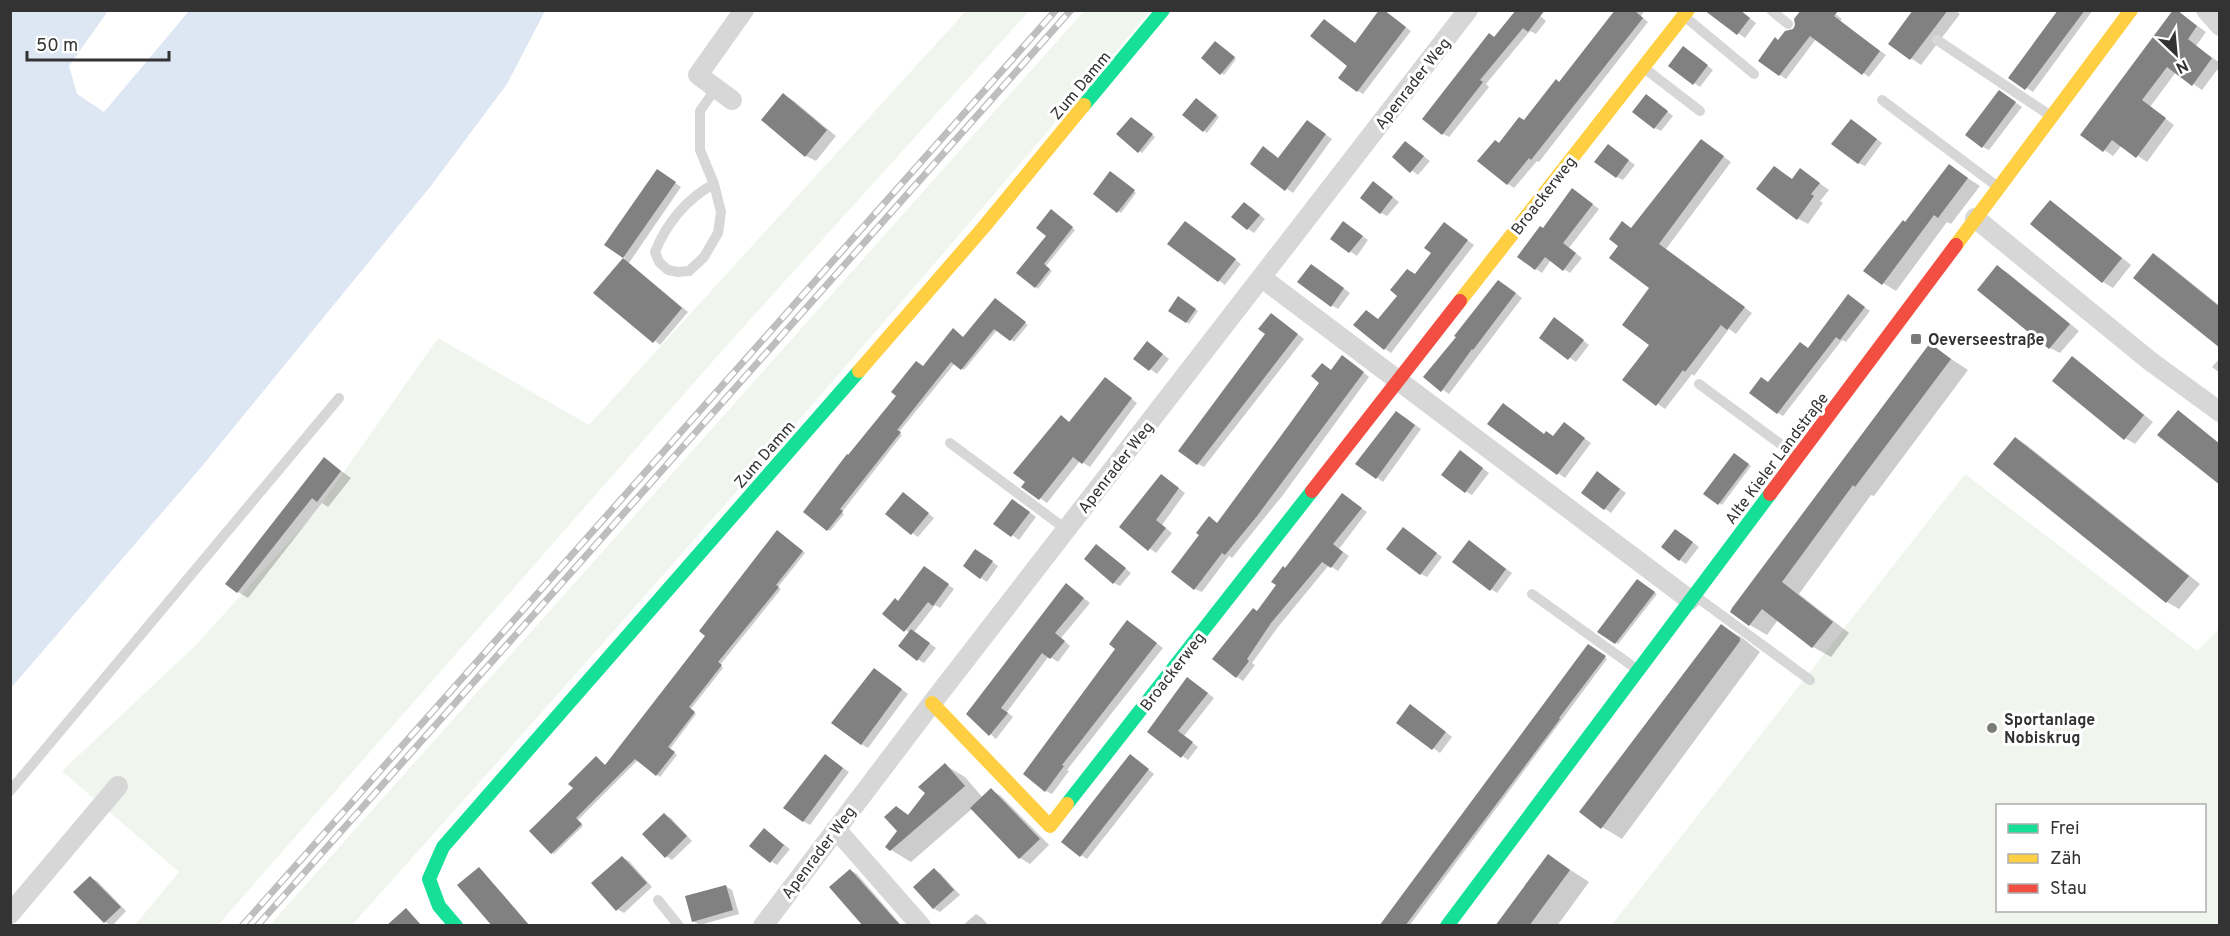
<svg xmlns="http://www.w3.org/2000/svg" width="2230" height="936" font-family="Overpass,sans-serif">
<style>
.green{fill:#f0f5ed;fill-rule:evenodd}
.water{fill:#dde6f3}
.shadow{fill:#0003}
.building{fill:#818181}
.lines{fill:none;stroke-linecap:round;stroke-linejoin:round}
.lane{stroke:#d7d7d7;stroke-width:10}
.street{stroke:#d7d7d7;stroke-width:20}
.fast{stroke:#16e098;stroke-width:14}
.slow{stroke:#ffcf43;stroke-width:14}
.jam{stroke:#f24e42;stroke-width:14}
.rail-casing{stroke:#bebebe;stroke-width:7}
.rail{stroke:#fff;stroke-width:4.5;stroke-dasharray:14;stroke-linecap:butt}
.poi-dot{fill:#7a7a7a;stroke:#fff;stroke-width:2}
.labels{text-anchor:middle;stroke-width:6;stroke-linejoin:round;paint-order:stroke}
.street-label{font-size:16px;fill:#333;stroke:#fff}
.poi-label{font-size:16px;font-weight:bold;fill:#333;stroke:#fff;text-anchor:start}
</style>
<rect width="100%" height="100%" fill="#fff"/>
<path class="green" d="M966 11H1029L728 344 218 925H135L179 872 62 771 196 645 315 513 438 338 589 425Z
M1084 11H1150C889 320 622 624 352 925L269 926Z
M1965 474 2197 651 2219 629V925L1611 926ZM1998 806H2204V910H1998Z"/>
<path class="water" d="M11 10 108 11 69 66 77 94 104 112 189 11H545L507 84 430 187 203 465 11 688Z"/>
<path class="shadow" d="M1533 10 1546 21 1536 34 1530 31 1486 84 1489 87 1449 137 1443 134 1495 39Z
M1618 10H1645L1641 16 1648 22 1539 162 1537 161 1514 188 1508 184 1479 161 1525 122 1560 83Z
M1739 10 1756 23 1745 38 1707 11Z
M1830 10 1842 19 1840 21 1886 55 1869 77 1816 39 1786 79 1780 75 1779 42Z
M1915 10H1955L1960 14 1921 65 1890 44Z
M2059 10H2093L2033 92 2010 78Z
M1387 14 1411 31 1363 94 1358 91 1349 66 1325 21 1356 44Z
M2184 16 2206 32 2196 46 2220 63V66L2202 90 2176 72 2150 107 2174 125 2147 162 2122 145 2113 156 2083 135Z
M1218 44 1236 59 1224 75 1221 73Z
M1690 52 1713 70 1700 87 1694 83Z
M784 95 794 101 836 136 816 161 806 156Z
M2006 96 2022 107 1989 150 1983 147Z
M1653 100 1673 116 1661 131 1655 128Z
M1199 101 1219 117 1207 133 1184 115Z
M1134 120 1155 137 1142 153 1139 151Z
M1857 124 1882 143 1865 166 1858 163Z
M1314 126 1332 139 1293 193 1252 164 1270 152 1279 159Z
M1709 146 1731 162 1666 249 1752 313 1736 334 1729 329 1694 376 1692 374 1665 409 1624 380 1651 344V288L1632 229Z
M1412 147 1430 161 1418 175 1394 157Z
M1615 150 1635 165 1623 180 1617 177Z
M1949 166 1980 186 1951 224 1947 222 1896 291 1883 283Z
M1801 170 1829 190 1820 201 1823 203 1808 224 1797 218 1793 180Z
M664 175 681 187 629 263 688 312 660 345 596 292 625 258 606 244Z
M1113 175 1136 193 1121 213 1095 193Z
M1380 187 1399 202 1387 216 1381 213Z
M1579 194 1599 209 1569 248 1582 258 1570 273 1551 260 1542 273 1536 269 1543 229Z
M2050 202 2060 208 2131 265 2113 288 2103 282Z
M1251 207 1265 219 1254 233 1248 229Z
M1054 213 1075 230 1046 266 1052 271 1038 289 1036 287Z
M1192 227 1241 264 1225 285 1169 244Z
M1350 227 1368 240 1357 256 1332 239Z
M1451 228 1474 245 1391 353 1385 349 1379 320Z
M2154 255 2164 261 2220 306V338Z
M1997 267 2008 273 2079 331 2060 353 2050 348 1979 290Z
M1318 269 1350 293 1338 309 1331 305Z
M1505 285 1522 298 1449 394 1425 377Z
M1178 298 1198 311 1189 324 1170 310Z
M1854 300 1870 311 1846 342 1842 340 1783 416 1778 413 1769 383 1809 349Z
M998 301 1028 325 1014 342 998 329 964 370 955 363 899 432 902 435 842 512 844 514 830 531 805 512 923 368 964 338Z
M1278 319 1304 339 1204 467 1198 464Z
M1561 323 1589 345 1576 362 1541 338Z
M1930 345 1968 370 1874 496 1871 495 1799 594 1849 633 1831 657 1813 647 1778 620 1767 635 1750 625Z
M1154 347 1169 359 1157 374 1135 358Z
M2072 358 2082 364 2153 422 2135 444 2125 438Z
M2220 358V373L2212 367Z
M1349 361 1369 377 1283 495 1232 558 1229 556 1202 592 1195 589 1173 571 1218 524Z
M1111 382 1137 403 1090 467 1080 461 1047 503 1024 486 1070 423Z
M1510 408 1545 435 1554 437 1570 428 1591 443 1565 478 1489 424Z
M1403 416 1421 429 1383 482 1357 463Z
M2016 438 2028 446 2200 584 2179 609 2167 602 1995 464Z
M1735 454 1751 466 1722 505 1705 493Z
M1467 456 1489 473 1472 495 1465 491Z
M325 459 351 478 328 507 322 503 248 598 238 592 227 584Z
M1604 477 1626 493 1611 513 1583 493Z
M1168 480 1185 493 1162 525 1172 533 1156 553 1121 527Z
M1343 495 1367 512 1339 549 1349 556 1338 571 1329 565 1278 627 1252 663 1255 665 1243 681 1237 677 1258 612 1278 585 1286 569Z
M909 498 934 518 918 537 912 533Z
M1019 504 1036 517 1019 540 995 523Z
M780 533 805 553 778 587 781 589 720 665 723 668 690 710 696 714 670 749 677 755 660 777 638 760 578 820 583 826 554 854 552 853 605 766 707 636Z
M1409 533 1442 557 1427 577 1421 574Z
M1682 534 1699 547 1686 564 1680 560Z
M1476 546 1512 573 1497 593 1491 589Z
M1103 550 1131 573 1120 586 1114 583Z
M982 554 998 566 987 582 981 578Z
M931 572 954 589 940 608 935 605 914 632 936 648 924 663 917 659 910 633 884 614Z
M1638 581 1657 594 1618 644 1600 631Z
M1072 589 1090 603 1061 638 1070 646 1058 662 1049 656 1007 712 1013 717 996 739 968 714Z
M1133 626 1163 648 1067 770 1069 771 1052 794 1046 791Z
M1721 626 1741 637 1760 652 1622 839 1602 827Z
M1589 646 1607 659 1409 926H1380Z
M881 674 908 694 868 748 861 744Z
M1194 683 1214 698 1184 736 1198 747 1188 760 1149 732Z
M1417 710 1452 737 1440 753 1398 723Z
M832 760 849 772 810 825 803 821Z
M1137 760 1154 774 1087 859 1081 855Z
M945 765 965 777 983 798 991 790 1001 796 1049 845 1030 864 1020 858 973 808 911 862 891 850 899 831 896 808 910 816Z
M664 815 671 818 692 841 672 860 666 856Z
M770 834 790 849 777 865 771 861Z
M1549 856 1589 882 1557 926H1497Z
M622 858 629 861 652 887 624 913 617 909Z
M850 870 857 874 902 926H865Z
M935 870 941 874 960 895 940 912 933 908Z
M90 878 97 881 126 911 112 926 105 922 75 892Z
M725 886 732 890 739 914 700 925 693 921Z
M976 914 982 918 989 926H962Z"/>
<path class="building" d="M1379 10H1384L1406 27 1357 92 1338 78 1347 66 1310 36 1324 19 1355 43Z
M1516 10H1545L1528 32 1523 28 1480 80 1483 82 1442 135 1422 119 1489 33 1494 37Z
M1615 10H1634L1643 18 1531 160 1529 158 1507 185 1477 161 1495 140 1499 143 1519 117 1524 120 1556 79 1559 82Z
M1704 10H1740L1750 18 1737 35Z
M1801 10H1839L1834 16 1880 51 1862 75 1810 36 1779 76 1758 61 1775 37 1778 40 1785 31 1793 29 1795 25 1794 19Z
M1913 10H1948L1910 60 1888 44Z
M2058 10H2085L2025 90 2008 78Z
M2173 10H2177L2197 26 2188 39 2212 58 2192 86 2167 67 2142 100 2166 118 2136 158 2112 140 2103 152 2080 135Z
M1215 41 1235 57 1220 75 1201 58Z
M1683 46 1708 65 1693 85 1668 66Z
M1999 90 2016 102 1982 148 1965 135Z
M783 93 827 130 805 157 761 120Z
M1646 94 1668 111 1654 129 1632 112Z
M1196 98 1217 115 1203 132 1182 115Z
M1131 117 1153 134 1138 153 1116 134Z
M1851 119 1877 139 1858 164 1831 144Z
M1307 120 1326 134 1285 191 1250 164 1263 146 1278 158Z
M1701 139 1724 156 1659 244 1745 307 1727 330 1721 325 1685 372 1683 370 1656 406 1622 380 1649 345 1622 325 1649 288 1609 258 1618 246 1609 239 1622 221 1631 228Z
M1405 141 1424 156 1410 173 1392 157Z
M1608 144 1629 160 1616 178 1594 162Z
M1949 164 1968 178 1938 218 1934 215 1882 285 1863 271 1903 220 1905 222Z
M1774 166 1792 179 1800 168 1820 183 1811 194 1814 196 1797 220 1756 189Z
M657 169 676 182 623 258 604 245Z
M1110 171 1135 190 1117 213 1093 194Z
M1373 181 1393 197 1380 214 1360 198Z
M1572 188 1593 204 1563 243 1576 253 1563 271 1545 257 1535 270 1517 257 1540 226 1543 228Z
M2050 200 2122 258 2102 283 2030 224Z
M1244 202 1260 215 1247 230 1231 217Z
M1051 209 1073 227 1044 264 1050 269 1035 288 1016 273 1046 236 1036 228Z
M1185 221 1236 259 1218 282 1167 244Z
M1343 221 1363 236 1349 253 1330 239Z
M1444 222 1468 240 1384 350 1353 325 1366 310 1378 319 1397 296 1390 290 1407 269 1415 274 1431 253 1424 248Z
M2153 253 2220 307V348L2133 278Z
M623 258 682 308 653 343 593 293Z
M1311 264 1344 288 1331 307 1297 282Z
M1997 265 2070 324 2049 349 1977 290Z
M1498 280 1516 293 1473 350 1472 349 1441 392 1423 377 1456 337 1454 336Z
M1848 294 1865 307 1840 340 1836 337 1777 414 1749 393 1761 377 1768 382 1800 342 1808 348Z
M1178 296 1196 309 1186 323 1168 311Z
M995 298 1026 322 1010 341 994 329 961 370 951 362 897 430 901 432 840 509 843 511 827 531 803 512 847 454 848 455 896 396 891 392 916 361 923 366 953 328 963 337Z
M1271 313 1298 334 1197 465 1178 451 1265 334 1258 329Z
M1554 317 1584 340 1568 360 1539 338Z
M1147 341 1163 354 1149 371 1133 359Z
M1930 343 1951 359 1855 487 1853 485 1782 582 1833 622 1812 648 1762 609 1749 626 1730 612 1732 608Z
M1342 355 1364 372 1257 516 1225 555 1222 553 1194 590 1171 572 1199 535 1196 533 1209 516 1217 523 1291 422 1319 383 1311 376 1322 363 1331 370Z
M2072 356 2144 415 2124 440 2052 381Z
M1105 377 1132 398 1082 464 1073 457 1039 500 1021 487 1025 482 1013 473 1061 415 1069 422Z
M1503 403 1544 434 1546 431 1553 436 1564 422 1585 438 1557 475 1487 424Z
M2178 410 2220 444V485L2157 435Z
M1396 411 1415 425 1376 479 1355 464Z
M2015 437 2189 576 2166 603 1993 464Z
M1460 450 1483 468 1465 493 1441 475Z
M1734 453 1749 464 1718 505 1703 494Z
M324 457 341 471 317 502 312 498 237 593 225 584Z
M1597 471 1620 489 1604 510 1581 493Z
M1161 474 1179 488 1156 520 1166 528 1148 551 1119 527Z
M903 492 929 513 911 535 885 514Z
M1342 493 1362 508 1333 544 1343 552 1331 568 1322 562 1271 623 1247 659 1249 661 1236 678 1212 659 1253 608 1257 611 1276 585 1271 582 1283 566 1285 568Z
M1012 499 1030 512 1011 537 993 524Z
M1403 527 1437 553 1420 575 1386 549Z
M1675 529 1693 542 1679 561 1661 547Z
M777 530 803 551 776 585 779 587 718 662 722 665 689 707 695 712 668 747 675 752 656 776 635 759 576 818 582 824 551 854 529 831 573 788 568 784 596 756 605 765 705 636 699 631Z
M1469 540 1506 569 1490 591 1452 562Z
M1096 544 1126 568 1113 584 1084 559Z
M975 549 993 561 980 579 963 566Z
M924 566 949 584 933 606 928 602 904 632 882 614 895 598 898 601Z
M1637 579 1655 592 1615 644 1597 632Z
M1066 583 1084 598 1055 633 1065 641 1050 659 1042 653 1001 708 1008 713 989 736 966 714Z
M1127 620 1157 643 1062 765 1064 766 1045 792 1023 774 1115 649 1109 644Z
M1721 624 1740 638V641L1601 829 1579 812Z
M911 629 930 643 917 661 898 646Z
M1588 644 1606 656 1559 718 1560 719 1405 926H1379Z
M874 668 902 689 861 745 831 723Z
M1187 677 1208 693 1178 731 1193 742 1181 758 1147 732Z
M1410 704 1446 732 1432 750 1396 723Z
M825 754 843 768 803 822 783 808Z
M1130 754 1149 769 1080 857 1061 842Z
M945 763 965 786 890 851 885 847 897 831 884 817 896 806 908 815 925 793 918 787Z
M991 788 1040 839 1019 859 970 808Z
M664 813 687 836 665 858 642 834Z
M764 828 784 845 770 863 749 846Z
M1548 854 1570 870 1529 926H1495Z
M622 856 647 883 616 911 591 883Z
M479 867 530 926H492L457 885Z
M934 868 954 890 933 909 913 887Z
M850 869 901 926H863L829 887Z
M90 876 121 907 104 923 73 892Z
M726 885 733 910 692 922 685 896Z
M406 908 422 926H386Z"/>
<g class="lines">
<path class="lane" d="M1771 10 1788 24
M1684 16 1754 74
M1937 40 2051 116
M1644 68 1700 111
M1882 100 1998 187
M714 184C687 198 666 224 655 252L659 262 668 270 678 272 689 271 704 257 718 233 721 212 714 184 700 150V111L716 88
M1699 384 1798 457
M950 443 1067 530
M1532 594 1638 670
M1694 595 1810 680
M10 791 339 398
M658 900 679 926"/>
<path class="street" d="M2206 10 2220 26
M732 100 698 75 744 10
M1975 218 2150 361 2220 412
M1262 278 1690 600
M836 829 921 926
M10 914 118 786
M763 926 932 703 1468 10"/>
<path class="fast" d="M1084 105 1163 10
M1067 804 1312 491
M456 926 439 906 429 879 443 847 859 371
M1447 926 1770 494"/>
<path class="slow" d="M1956 245 2131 10
M1460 301 1688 10
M859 371 983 228 1084 105
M932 703 1050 826 1067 804"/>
<path class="jam" d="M1312 491 1460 301
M1770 494 1956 245"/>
<g class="rail-casing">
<path id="rail" d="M242 926 1056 10
M257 926 1071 10"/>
</g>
<use href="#rail" class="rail"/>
</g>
<g class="poi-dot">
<rect x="1910" y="333" width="12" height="12" rx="3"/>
<circle cx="1992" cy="728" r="6"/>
</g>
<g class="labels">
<g class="street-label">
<text transform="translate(1412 83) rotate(-52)" y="6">Apenrader Weg</text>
<text transform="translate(1080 85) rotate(-50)" y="6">Zum Damm</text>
<text transform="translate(1543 195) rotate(-52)" y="6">Broackerweg</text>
<text transform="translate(764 454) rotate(-49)" y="6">Zum Damm</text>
<text transform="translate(1776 458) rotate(-53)" y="6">Alte Kieler Landstraße</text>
<text transform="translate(1115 467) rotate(-52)" y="6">Apenrader Weg</text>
<text transform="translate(1172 671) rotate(-52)" y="6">Broackerweg</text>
<text transform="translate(818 852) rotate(-53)" y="6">Apenrader Weg</text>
</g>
<g class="poi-label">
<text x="1928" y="345">Oeverseestraße</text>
<text x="2004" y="725">Sportanlage<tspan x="2004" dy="18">Nobiskrug</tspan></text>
</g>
</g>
<rect width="2230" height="936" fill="none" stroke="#333333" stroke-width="24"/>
<rect x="1996" y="804" width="210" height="108" fill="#ffffff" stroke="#adadad" stroke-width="1.5"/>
<rect x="2008" y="824" width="30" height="9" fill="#16e098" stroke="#adadad" stroke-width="1.5"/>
<text x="2050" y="834" font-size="18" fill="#333333">Frei</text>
<rect x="2008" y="854" width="30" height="9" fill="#ffcf43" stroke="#adadad" stroke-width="1.5"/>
<text x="2050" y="864" font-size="18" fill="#333333">Zäh</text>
<rect x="2008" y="884" width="30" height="9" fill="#f24e42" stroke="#adadad" stroke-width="1.5"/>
<text x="2050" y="894" font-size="18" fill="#333333">Stau</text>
<g transform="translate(2176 54) rotate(154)" stroke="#ffffff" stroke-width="4.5" paint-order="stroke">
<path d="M0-4.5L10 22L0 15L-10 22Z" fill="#333333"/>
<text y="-9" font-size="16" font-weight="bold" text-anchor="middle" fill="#333333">N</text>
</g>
<path d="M27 51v9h142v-9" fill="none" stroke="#333333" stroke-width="3"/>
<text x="36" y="51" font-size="18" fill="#333333" stroke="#ffffff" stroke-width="4.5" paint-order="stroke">50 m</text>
</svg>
